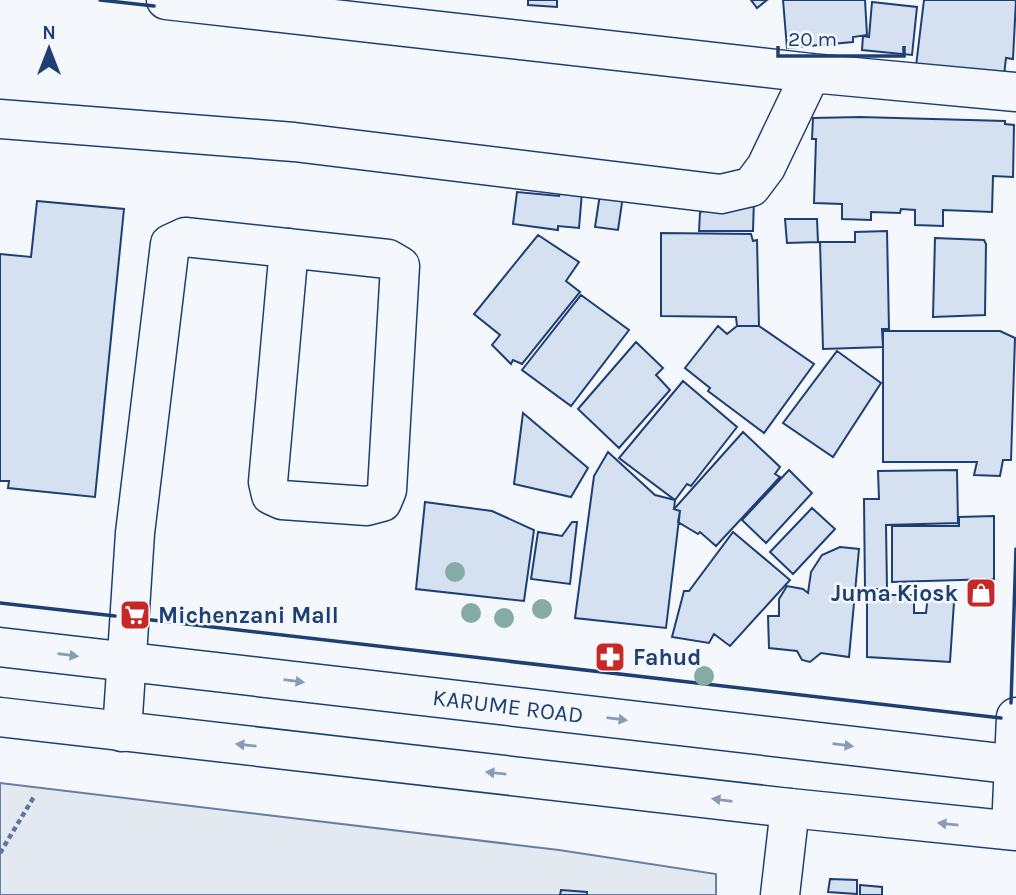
<svg xmlns="http://www.w3.org/2000/svg" width="1016" height="895" font-family="Karla,sans-serif">
<style>
.green{fill:#e3e9f0;stroke:#687fa3;stroke-width:2}
.building{fill:#d5e0f0;stroke:#1d3f73;stroke-width:2}
.lines{fill:none;stroke-linecap:round;stroke-linejoin:round}
.minor-casing{stroke:#1d3f73;stroke-width:41}
.major-casing{stroke:#1d3f73;stroke-width:41}
.path{stroke:#5e769c;stroke-width:4.5;stroke-dasharray:5 3.5;stroke-linecap:butt}
.minor{stroke:#f4f7fb;stroke-width:38}
.major{stroke:#f4f7fb;stroke-width:38}
.wall{stroke:#1d3f73;stroke-width:3.5}
.tree{fill:#86aba6}
.oneway{fill:#889bb7}
.labels{text-anchor:middle;stroke-width:5;stroke-linejoin:round;paint-order:stroke}
.poi-label{font-size:23px;font-weight:bold;fill:#1d3f73;stroke:#f4f7fb;text-anchor:start}
.street-label{font-size:23px;fill:#1d3f73;stroke:#f4f7fb}
</style>
<rect width="100%" height="100%" fill="#f4f7fb"/>
<path class="green" d="M0 783 559 850 716 874V895H0Z"/>
<path class="building" d="M528 0H557V7L528 5Z
M751 0H767L757 8Z
M783 0H865L867 35 853 37V42L787 48Z
M924 0H1016L1013 59 1006 58 1003 84 915 74Z
M872 2 917 7 912 55 862 50 863 36 869 37Z
M860 117 1005 121V124L1014 125 1013 177 993 176 992 212 943 210V226L915 225V210L901 209 900 213 871 212V220L842 219V204L814 203 816 139H812L813 118Z
M561 189 582 192 579 228 558 226V230L513 224 517 192 559 196Z
M600 194 623 196 618 230 595 227Z
M754 199 753 231H699L700 212Z
M37 201 124 209 95 497 8 488 9 481H0V254L31 257Z
M785 219H817L818 242 787 243Z
M887 231 889 329H882L883 347 823 349 820 242H855V232Z
M661 233 751 234 753 241 757 240 759 326H737L736 317 661 316Z
M538 235 579 262 566 281 580 292 522 364 513 360 511 364 492 345 500 335 474 314Z
M935 238 984 240 986 244 985 315 933 317Z
M581 295 629 330 571 406 522 370Z
M718 326 727 334 737 326H759L814 364 764 433 708 391 710 388 685 368Z
M883 331H1000L1015 338 1011 460H1003L1000 476 974 475 977 462H883Z
M636 342 663 368 656 375 670 390 619 448 578 409Z
M837 351 881 383 833 457 783 423Z
M683 381 737 427 691 486 687 484 675 500 619 458Z
M523 413 588 468 571 497 514 484Z
M743 432 780 467 775 474 780 477 716 546 700 532 698 534 678 522 680 511 674 509Z
M608 452 655 495 675 500 674 509 680 511 666 628 575 618 594 476Z
M789 470 812 493 766 543 742 520Z
M957 470 958 523 886 525 887 589H865L864 499H879L878 471Z
M425 502 492 511 534 530 524 601 416 589Z
M812 508 835 529 793 574 770 552Z
M994 516V579L892 582V526H959V517Z
M572 522H577L570 584 531 579 538 532 562 536Z
M733 532 790 580 730 646 714 634 709 643 672 637 684 591H689Z
M840 547 859 549 849 657 821 653 810 662 802 660 797 651 769 648 768 616H779V599L787 586 803 589 808 593 811 572 822 555Z
M867 595H914V613H926L928 595H950L954 602 950 662 867 657Z
M830 879 857 880V894L828 892Z
M860 885 882 887V895H860Z
M561 890 587 892V895H560Z"/>
<g class="lines">
<g class="minor-casing">
<path id="minor" d="M166 0 811 73 1016 92
M0 119 294 142 721 194 751 187 766 167 811 73
M122 732 135 533 170 244 185 237 388 259 400 266 387 490 382 502 367 506 282 500 271 495 268 482 289 248
M1011 830 1016 717
M780 895 790 808"/>
</g>
<g class="major-casing">
<path id="major" d="M0 647 1016 765
M0 717 790 808 1016 831"/>
</g>
<path class="path" d="M0 853 35 795"/>
<use href="#minor" class="minor"/>
<use href="#major" class="major"/>
<path class="wall" d="M100 0 154 6
M0 603 115 616
M143 619 1001 718
M1011 703 1016 549"/>
</g>
<g class="tree">
<circle cx="455" cy="572" r="10"/>
<circle cx="542" cy="609" r="10"/>
<circle cx="471" cy="613" r="10"/>
<circle cx="504" cy="618" r="10"/>
<circle cx="704" cy="676" r="10"/>
</g>
<defs><path id="oneway-solid" d="M-6-.8H1V-3.2L6.5 0L1 3.2V.8H-6Z" transform="scale(1.75)"/></defs>
<g class="oneway">
<use href="#oneway-solid" transform="translate(68 655) rotate(7)"/>
<use href="#oneway-solid" transform="translate(294 681) rotate(7)"/>
<use href="#oneway-solid" transform="translate(617 719) rotate(7)"/>
<use href="#oneway-solid" transform="translate(246 745) rotate(-174)"/>
<use href="#oneway-solid" transform="translate(843 745) rotate(7)"/>
<use href="#oneway-solid" transform="translate(496 773) rotate(-174)"/>
<use href="#oneway-solid" transform="translate(722 800) rotate(-173)"/>
<use href="#oneway-solid" transform="translate(948 824) rotate(-174)"/>
</g>
<defs>
<g id="shop-square" transform="scale(1.575)"><rect x="-9" y="-9" width="18" height="18" rx="4" fill="#c62828" stroke="#f4f7fb"/><path d="M-5-2.5h2.3a2.7 3.5 0 0 1 5.4 0H5L5.5 6h-11ZM-1.5-2.5h3a1.5 2.3 0 0 0-3 0Z" fill="#fff"/></g>
<g id="supermarket-square" transform="scale(1.575)"><rect x="-9" y="-9" width="18" height="18" rx="4" fill="#c62828" stroke="#f4f7fb"/><path d="M-6-5.5h2.5l.6 2H6L4.5 2H-2.5L-4.4-4H-6ZM-1.5 3.2a1.3 1.3 0 1 0 .1 0ZM3 3.2a1.3 1.3 0 1 0 .1 0Z" fill="#fff"/></g>
<g id="pharmacy-square" transform="scale(1.575)"><rect x="-9" y="-9" width="18" height="18" rx="4" fill="#c62828" stroke="#f4f7fb"/><path d="M-2-6h4v4h4v4h-4v4h-4v-4h-4v-4h4Z" fill="#fff"/></g>
</defs>
<g fill-rule="evenodd">
<use href="#shop-square" x="981" y="593"/>
<use href="#supermarket-square" x="135" y="615"/>
<use href="#pharmacy-square" x="610" y="657"/>
</g>
<g class="labels">
<g class="poi-label">
<text x="958" y="601" text-anchor="end">Juma Kiosk</text>
<text x="158" y="623">Michenzani Mall</text>
<text x="633" y="665">Fahud</text>
</g>
<g class="street-label">
<text transform="translate(508 706) rotate(7)" y="8">KARUME ROAD</text>
</g>
</g>
<g transform="translate(49 49)" stroke="#f4f7fb" stroke-width="5" paint-order="stroke">
<path d="M0-5L12 26L0 18L-12 26Z" fill="#1d3f73"/>
<text y="-10" font-size="19" font-weight="bold" text-anchor="middle" fill="#1d3f73">N</text>
</g>
<path d="M778 46v10h126v-10" fill="none" stroke="#1d3f73" stroke-width="3.5"/>
<text x="788" y="46" font-size="21" fill="#1d3f73" stroke="#f4f7fb" stroke-width="5" paint-order="stroke">20 m</text>
</svg>
